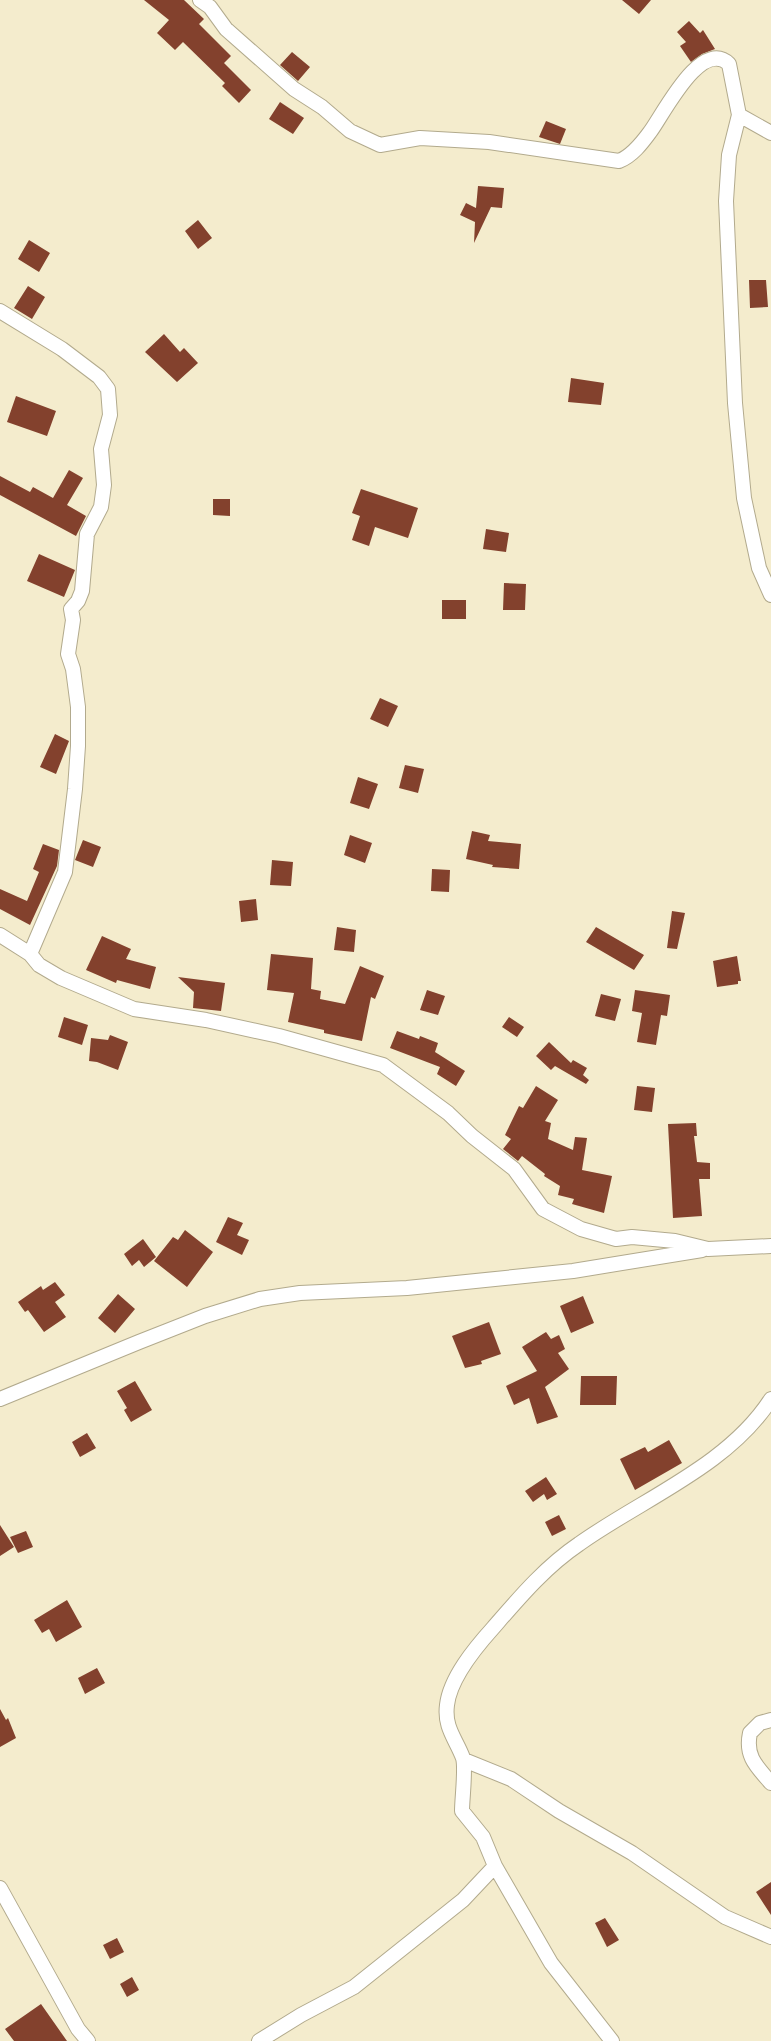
<svg xmlns="http://www.w3.org/2000/svg" width="771" height="2041" font-family="'Nunito Sans',sans-serif">
<style>
.building{fill:#83412d}
.lines{fill:none;stroke-linecap:round;stroke-linejoin:round}
.street-casing{stroke:#b2aa8d;stroke-width:16}
.street{stroke:#fff;stroke-width:14}
</style>
<rect width="100%" height="100%" fill="#f4eccd"/>
<path class="building" d="M144 0H184L204 19 199 24 231 56 224 63 251 90 239 103 222 86 225 83 183 42 175 50 157 33 169 20Z
M622 0H651L639 14Z
M689 21 700 33 703 30 715 49 702 54 691 62 680 46 686 42 677 32Z
M292 52 310 67 298 81 280 65Z
M280 102 304 118 293 134 269 119Z
M546 121 566 129 560 144 539 137Z
M478 186 504 188 502 208 491 207 474 243 475 222 460 215 466 203 476 208Z
M198 220 212 238 198 249 185 231Z
M29 240 50 253 39 272 18 259Z
M749 280H766L768 307 750 308Z
M28 286 45 297 32 319 14 308Z
M164 334 180 352 184 348 198 363 177 382 145 352Z
M571 378 604 383 601 405 568 402Z
M16 396 56 411 47 436 7 422Z
M69 470 83 478 67 505 86 516 76 536 0 495V476L30 492 33 487 53 498Z
M361 489 418 508 408 538 375 527 369 546 352 540 360 516 352 513Z
M213 499H230V516L213 515Z
M486 529 509 533 506 552 483 549Z
M39 554 75 570 64 597 27 581Z
M504 583 526 584 525 610H503Z
M442 600H466V619H442Z
M380 698 398 706 388 727 370 719Z
M55 734 69 741 56 774 40 767Z
M405 765 424 769 418 793 399 788Z
M358 777 378 784 369 809 350 803Z
M472 831 490 835 488 841 521 844 519 869 492 867 493 865 466 859Z
M350 835 372 843 365 863 344 855Z
M83 840 101 847 93 867 75 860Z
M43 844 59 850 57 866 30 925 0 909V889L27 901 39 872 33 869Z
M272 860 293 862 291 886 270 885Z
M432 869 450 870 449 892 431 891Z
M256 899 258 920 241 922 239 901Z
M672 911 685 913 677 949 667 948Z
M337 927 356 930 354 952 334 950Z
M596 927 644 955 634 970 586 942Z
M102 936 131 949 126 959 156 967 150 989 117 980 116 983 86 970Z
M271 954 313 958 311 989 321 991 320 999 345 1004 360 966 384 976 375 999 371 997 362 1041 324 1033V1030L288 1022 294 993 267 990Z
M737 956 741 981H738V984L717 987 713 961Z
M178 977 225 983 221 1011 193 1008 194 992Z
M427 990 445 996 438 1015 420 1010Z
M635 990 670 995 667 1016 661 1015 656 1045 637 1042 642 1013 632 1011Z
M601 994 621 999 615 1021 595 1016Z
M64 1017 88 1025 82 1045 58 1037Z
M509 1017 524 1027 517 1037 502 1027Z
M397 1031 419 1039 420 1036 438 1043 435 1052 465 1071 456 1086 437 1074 440 1067 390 1048Z
M110 1035 128 1042 118 1070 97 1062 89 1061 91 1038 108 1040Z
M549 1042 571 1063 573 1060 587 1068 583 1075 589 1080 586 1084 555 1066 551 1070 536 1056Z
M536 1086 558 1100 545 1121 551 1123 548 1139 573 1150 575 1137 587 1138 582 1170 612 1176 604 1213 572 1204 574 1199 558 1195 560 1186 544 1176 545 1174 522 1156 518 1161 503 1149 511 1139 505 1135 519 1106 523 1108Z
M637 1086 655 1088 652 1112 634 1110Z
M696 1123 697 1136H694L697 1162 710 1163V1179H699L702 1216 673 1218 668 1124Z
M228 1217 243 1223 237 1235 249 1240 242 1255 216 1242Z
M185 1230 213 1252 187 1287 154 1261 173 1237 178 1240Z
M143 1239 156 1257 144 1267 139 1260 132 1266 124 1254Z
M55 1282 65 1295 55 1302 66 1317 44 1332 28 1310 25 1312 18 1302 41 1286 43 1290Z
M118 1294 135 1309 115 1333 98 1318Z
M583 1296 594 1323 571 1333 560 1306Z
M489 1322 501 1354 481 1361 482 1364 465 1368 452 1336Z
M546 1332 551 1339 559 1335 565 1349 558 1353 569 1369 545 1387 558 1417 537 1424 529 1398 514 1405 506 1386 537 1371 522 1347Z
M581 1376H617L616 1405H580Z
M135 1381 152 1410 131 1422 124 1410 127 1408 117 1391Z
M87 1433 96 1448 80 1457 72 1442Z
M669 1440 682 1463 635 1490 620 1459 645 1447 648 1452Z
M546 1477 557 1494 547 1500 544 1494 533 1502 525 1491Z
M559 1515 566 1529 552 1536 545 1522Z
M0 1525 14 1547 0 1556Z
M26 1531 33 1547 18 1553 10 1537Z
M67 1600 82 1627 56 1642 49 1629 42 1633 34 1620Z
M97 1668 105 1683 85 1694 78 1678Z
M0 1709 6 1720 8 1718 16 1738 0 1747Z
M771 1882V1915L756 1892Z
M605 1918 619 1940 607 1947 595 1923Z
M117 1938 124 1952 110 1959 103 1945Z
M132 1977 139 1990 127 1997 120 1984Z
M41 2004 67 2041H14L5 2029Z"/>
<g class="lines">
<g class="street-casing">
<path id="street" d="M200 0 210 7 226 29 294 89 322 107 350 131 380 145 420 138 455 140 489 142 619 161C632 156 642 143 650 132 663 115 701 37 729 64L739 115 771 133
M739 115 729 155 726 201 735 403 744 498 759 568 771 595
M0 311 62 349 99 377 108 389 110 415 101 449 104 485 101 507 87 534 82 591 78 601 71 609 73 620 68 654 73 669 78 707V746L75 789 65 872 30 954
M0 935 30 954 39 965 61 978 134 1009 206 1020 279 1036 383 1065 448 1113 472 1136 514 1169 543 1209 581 1229 616 1239 632 1237 675 1241 708 1249 771 1246
M0 1399 139 1342 205 1316 260 1299 300 1293 407 1288 573 1271 702 1250
M771 1720 760 1723 750 1733C745 1756 756 1766 771 1783
M464 1760 511 1779 559 1811 632 1853 725 1917 771 1937
M495 1866 551 1963 612 2041
M0 1888 78 2029 88 2041
M259 2041 301 2015 354 1987 463 1900 495 1866 483 1837 462 1811C462 1799 466 1768 463 1758 456 1739 444 1728 447 1705 450 1678 475 1648 493 1628 519 1598 545 1567 579 1544 642 1499 728 1466 771 1399"/>
</g>
<use href="#street" class="street"/>
</g>
</svg>
